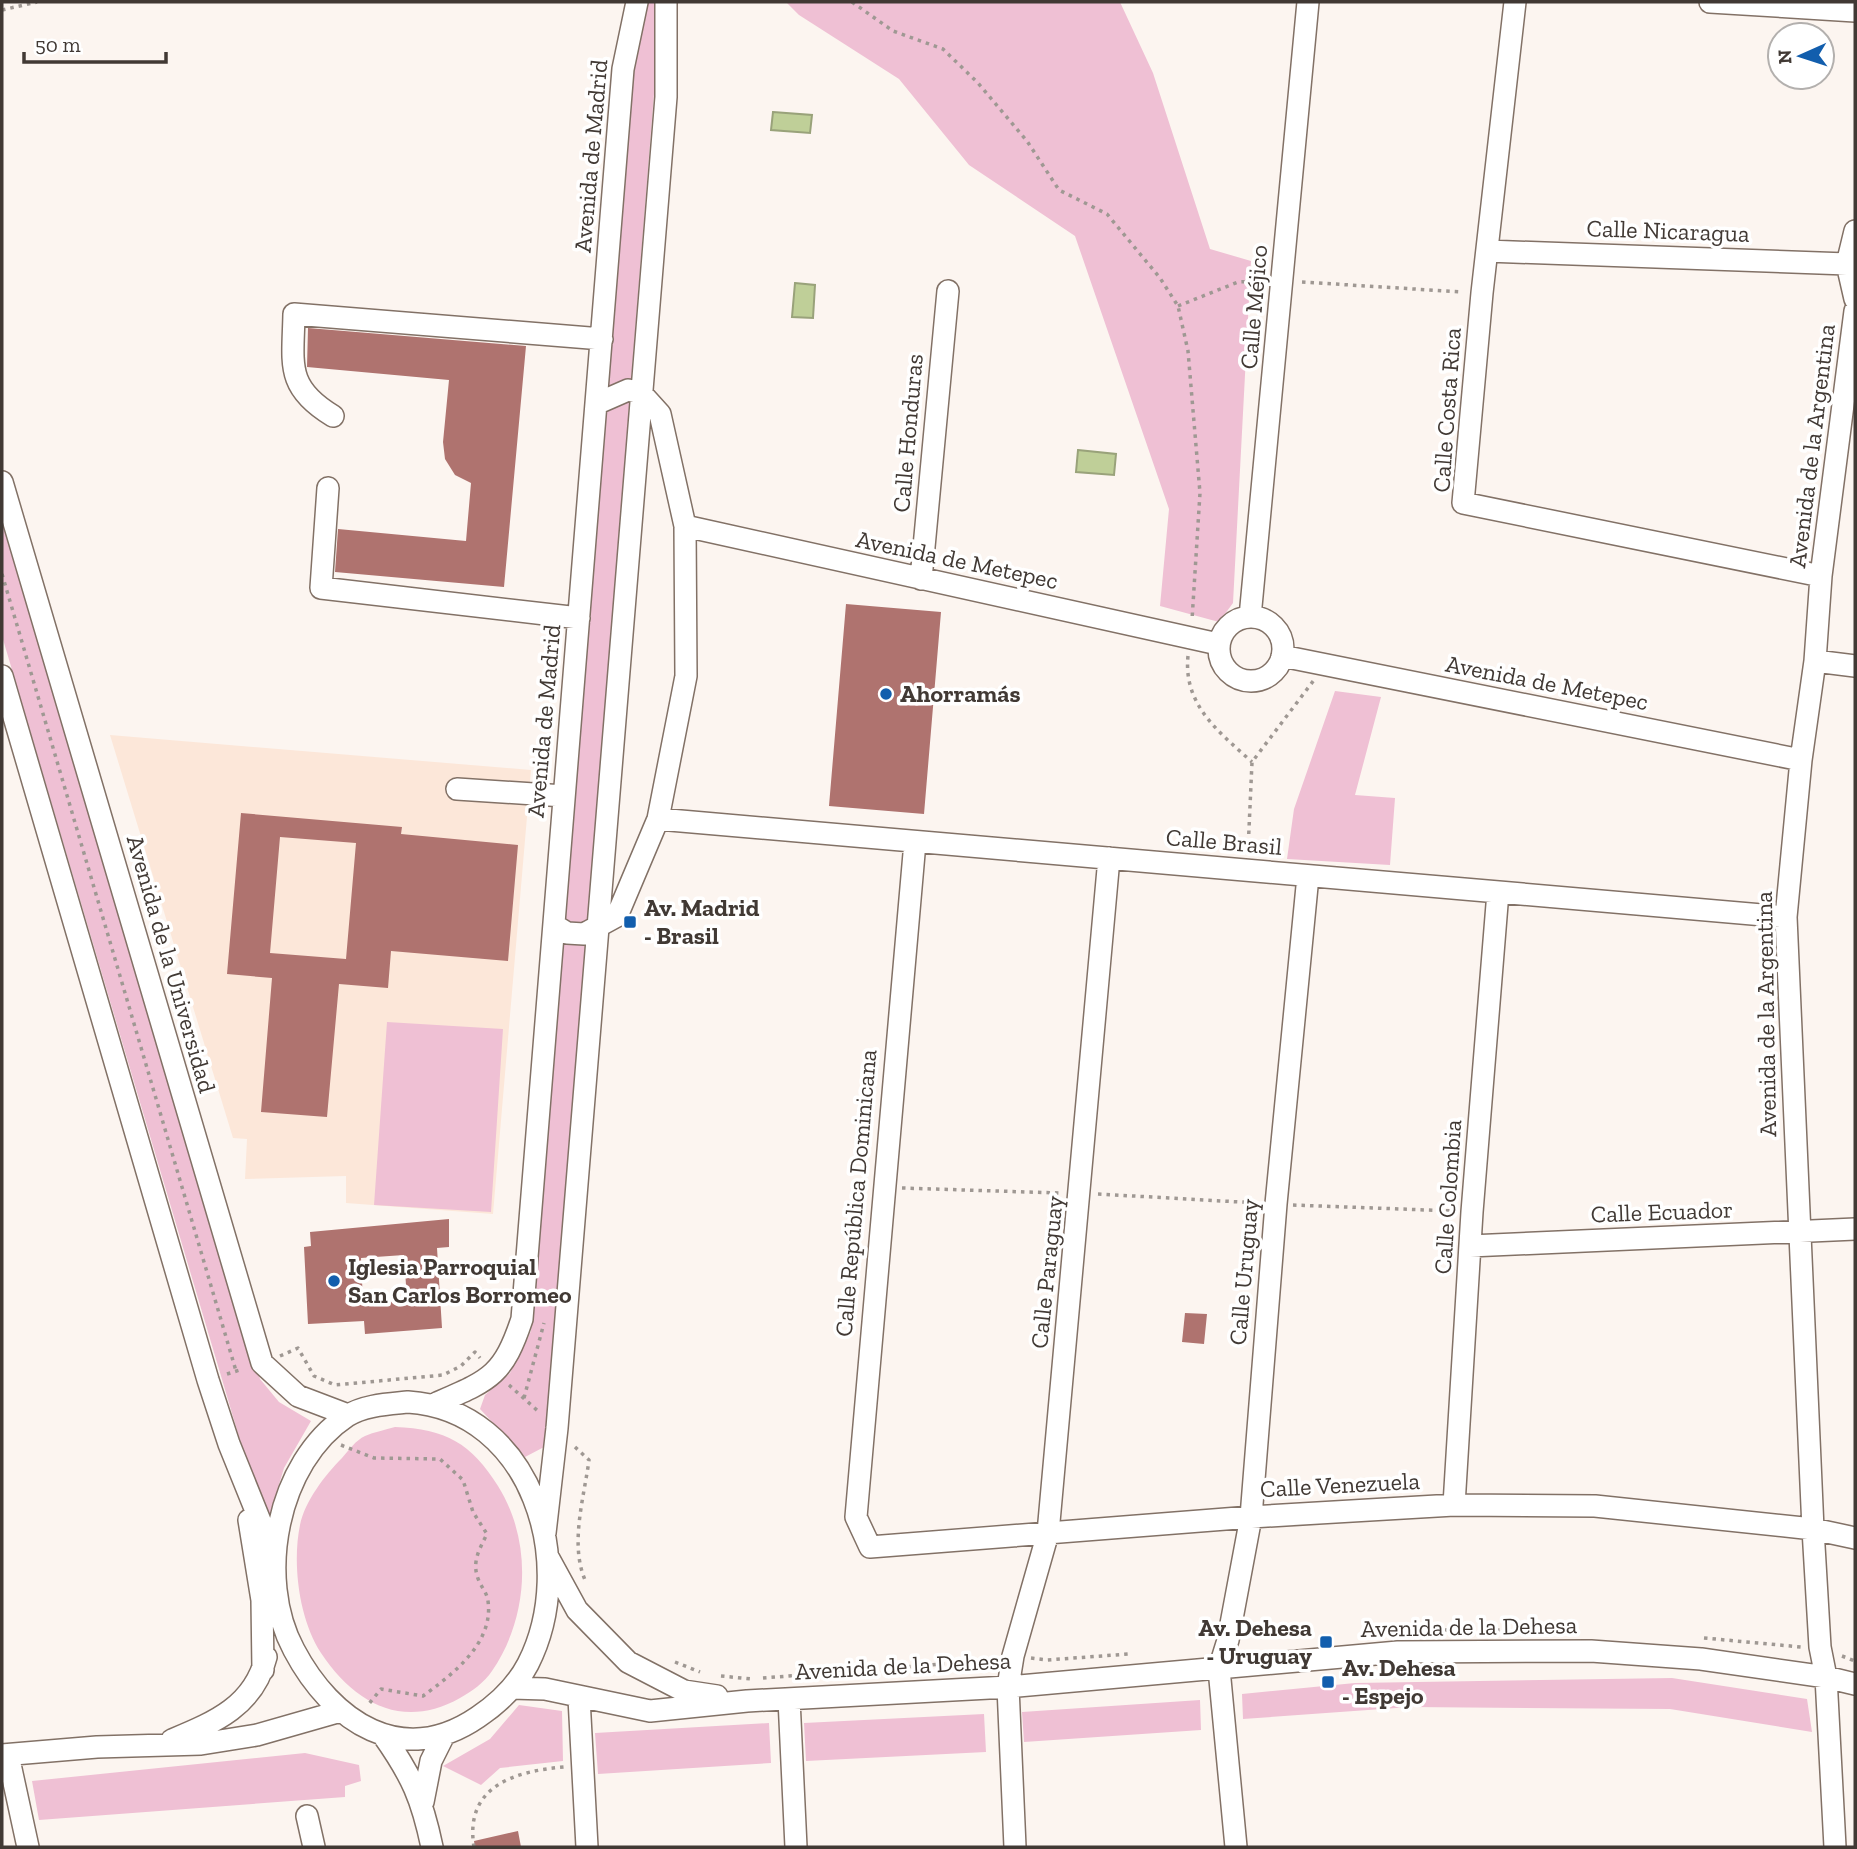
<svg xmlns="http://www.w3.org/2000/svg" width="1857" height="1849" font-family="'Zilla Slab',serif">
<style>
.built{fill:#fce7d9}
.green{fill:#efc0d4}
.water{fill:#bfcf98;stroke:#99a27a;stroke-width:2}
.building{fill:#af736f;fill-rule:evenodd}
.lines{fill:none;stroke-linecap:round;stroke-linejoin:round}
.minor-casing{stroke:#827166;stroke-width:24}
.path{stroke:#9f9893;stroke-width:3.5;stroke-dasharray:3.5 5;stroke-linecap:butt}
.minor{stroke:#fff;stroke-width:21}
.poi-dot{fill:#125ead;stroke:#fff;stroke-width:2.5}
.labels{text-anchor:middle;stroke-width:7;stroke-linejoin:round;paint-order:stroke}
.street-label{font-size:24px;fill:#413934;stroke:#fff}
.poi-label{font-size:24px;font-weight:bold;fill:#413934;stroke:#fff;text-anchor:start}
</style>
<rect width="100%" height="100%" fill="#fcf5f0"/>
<path class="built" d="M110 735 531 770 493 1214 346 1203V1176L245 1179 247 1139 233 1138Z"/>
<path class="green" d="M647 2H656L654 94 546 1446 525 1457 480 1409 485 1395 510 1373 531 1331 634 69Z
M786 2H1120L1153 73 1210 249 1251 261 1233 603 1219 622 1160 606 1169 509 1075 236 969 165 899 79 799 15Z
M2 512 260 1379 279 1402 311 1421 284 1468 266 1528 2 636Z
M1335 691 1381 697 1355 795 1395 798 1390 865 1287 859 1294 809Z
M387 1022 503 1029 491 1212 374 1205Z
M395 1427C446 1429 471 1443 498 1486 533 1542 529 1617 492 1671 485 1682 471 1692 460 1698 403 1730 355 1704 321 1653 299 1619 292 1564 300 1525 305 1501 325 1475 342 1458 348 1451 356 1440 365 1436 374 1432 385 1430 395 1427Z
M1672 1678 1807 1699 1812 1732 1670 1709 1410 1707 1243 1719 1242 1694 1355 1683Z
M1200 1700 1201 1730 1024 1742 1022 1712Z
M519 1705 562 1711 563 1761 500 1768 481 1785 443 1766 490 1739Z
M984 1714 986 1752 806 1761 804 1723Z
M769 1723 771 1763 598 1774 595 1733Z
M305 1753 359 1765 361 1781 345 1786V1797L39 1820 32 1781Z"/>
<path class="water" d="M773 112 812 115 810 133 771 130Z
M795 283 815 285 813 318 792 317Z
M1078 450 1116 454 1114 475 1076 472Z"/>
<path class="building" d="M308 328 526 346 504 587 335 572 338 529 466 541 471 483 455 475 445 459 443 442 449 380 307 367Z
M846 604 941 612 924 814 829 806Z
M241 813 402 827 401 834 518 845 508 961 391 951 388 988 339 984 327 1117 261 1112 272 978 227 974ZM280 837 356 843 346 959 270 953Z
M449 1219V1247L437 1248 442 1328 365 1334 364 1321 308 1324 304 1247 311 1246 310 1232ZM404 1255 407 1300 363 1303 361 1258Z
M1185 1313 1207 1314 1204 1344 1182 1342Z
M518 1831 521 1847H475L474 1841Z"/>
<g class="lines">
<g class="minor-casing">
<path id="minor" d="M1515 2 1482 293 1463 503 1821 576
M1710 2 1855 11
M1855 231 1847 264 1855 299
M1487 251 1847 264
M596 404 628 390 641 393
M333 416C285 387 293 364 294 314L602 339
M2 482 262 1363 298 1396 348 1415
M328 488 321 588 579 618
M685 526 1218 644
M921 579 948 291
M1219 649a32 32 0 1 1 64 0a32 32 0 1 1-64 0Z
M1250 617 1308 2
M1282 656 1801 760
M1815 661 1855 666
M2 676 208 1380 229 1444 273 1553
M457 789 564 796
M658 819 1786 917
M915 842 856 1517 870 1547 1251 1517 1454 1505 1595 1506 1813 1529 1855 1538
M554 925 567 933 584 934 617 916 658 819 686 676 685 526 660 414 641 393
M1470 1246 1855 1229
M408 1402C532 1410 579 1564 528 1664 516 1687 499 1703 478 1717 402 1769 332 1722 294 1650 255 1578 277 1462 347 1416 364 1405 389 1404 408 1402Z
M437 1403C490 1380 503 1376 522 1319L623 69 637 2
M1454 1505 1472 1212 1498 892
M249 1520 262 1600 263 1670
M545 1533 557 1428 666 97V2
M548 1557 577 1610 628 1662 684 1691 717 1696
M512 1688 545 1689 650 1711 747 1701 1008 1687 1398 1652 1591 1651 1701 1659 1826 1677 1855 1684
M579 1698 587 1847
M789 1699 796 1847
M383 1735C412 1776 422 1799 432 1847
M172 1740C215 1722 254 1706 266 1657
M2 1755 97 1747 201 1744 257 1735 341 1711
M8 1755 28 1847
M423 1802 431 1761 443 1737
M307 1816 314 1847
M1015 1847 1008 1687 1013 1656 1048 1533 1109 858
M1236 1847 1219 1669 1228 1640 1251 1517 1276 1204 1308 876
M1835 1847 1826 1677 1820 1647 1813 1529 1786 917 1801 760 1815 661 1821 576 1855 311"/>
</g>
<path class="path" d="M852 2 893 31 943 49 978 83 1027 141 1059 190 1107 214 1160 278 1178 306 1188 351 1200 493 1192 620
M2 10 37 2
M1302 282 1462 292
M1178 306 1238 282 1263 281
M2 574 236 1371
M1188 656C1183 705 1219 732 1252 762
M1248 851 1252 762 1314 680
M902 1188 1059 1193
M1098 1194 1258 1203
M1293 1205 1454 1211
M280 1356 298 1348 314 1376 335 1385 443 1375 461 1366 475 1352 480 1358
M227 1374 243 1369
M509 1385 539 1412
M524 1398 544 1323
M341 1445 374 1458 440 1459 463 1480 473 1512 487 1534C479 1550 471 1563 479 1581 482 1588 487 1593 488 1601 494 1643 453 1674 423 1696L381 1689 368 1705
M575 1447 589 1460C584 1498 569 1546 586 1582
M1428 1630H1532
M1704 1638 1801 1647
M1842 1656 1855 1661
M1031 1658 1047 1660 1128 1654
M675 1662 700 1672
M721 1676 752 1679
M763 1678 993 1660
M474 1847C464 1786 515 1771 564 1767"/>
<use href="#minor" class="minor"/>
</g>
<g class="poi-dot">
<circle cx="886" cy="694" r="7"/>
<rect x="623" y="915" width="14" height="14" rx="3.5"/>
<circle cx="334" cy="1281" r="7"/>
<rect x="1319" y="1635" width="14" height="14" rx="3.5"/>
<rect x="1321" y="1675" width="14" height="14" rx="3.5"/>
</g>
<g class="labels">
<g class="street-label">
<text transform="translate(591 156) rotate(-85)" y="8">Avenida de Madrid</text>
<text transform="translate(1668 231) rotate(2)" y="8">Calle Nicaragua</text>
<text transform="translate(1254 307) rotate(-85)" y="8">Calle Méjico</text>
<text transform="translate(1447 410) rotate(-86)" y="8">Calle Costa Rica</text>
<text transform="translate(908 433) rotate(-85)" y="8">Calle Honduras</text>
<text transform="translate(1812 446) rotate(-83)" y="8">Avenida de la Argentina</text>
<text transform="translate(957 560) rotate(12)" y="8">Avenida de Metepec</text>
<text transform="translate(1547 683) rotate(11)" y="8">Avenida de Metepec</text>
<text transform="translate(544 721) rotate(-85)" y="8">Avenida de Madrid</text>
<text transform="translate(1224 842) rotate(5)" y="8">Calle Brasil</text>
<text transform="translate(171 964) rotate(74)" y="8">Avenida de la Universidad</text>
<text transform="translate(1766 1014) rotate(-91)" y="8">Avenida de la Argentina</text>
<text transform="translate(856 1193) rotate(-85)" y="8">Calle República Dominicana</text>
<text transform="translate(1448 1197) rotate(-86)" y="8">Calle Colombia</text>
<text transform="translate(1662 1212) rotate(-2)" y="8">Calle Ecuador</text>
<text transform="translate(1047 1272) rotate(-84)" y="8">Calle Paraguay</text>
<text transform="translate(1244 1272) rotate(-85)" y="8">Calle Uruguay</text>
<text transform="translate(1340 1485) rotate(-3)" y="8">Calle Venezuela</text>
<text transform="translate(1469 1627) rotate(-1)" y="8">Avenida de la Dehesa</text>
<text transform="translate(903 1666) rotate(-3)" y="8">Avenida de la Dehesa</text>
</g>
<g class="poi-label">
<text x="900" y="702">Ahorramás</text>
<text x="644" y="916">Av. Madrid<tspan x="644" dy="28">- Brasil</tspan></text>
<text x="348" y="1275">Iglesia Parroquial<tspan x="348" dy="28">San Carlos Borromeo</tspan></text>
<text x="1312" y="1636" text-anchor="end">Av. Dehesa<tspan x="1312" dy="28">- Uruguay</tspan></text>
<text x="1342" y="1676">Av. Dehesa<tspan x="1342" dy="28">- Espejo</tspan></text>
</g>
</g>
<rect width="1857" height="1849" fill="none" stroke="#413934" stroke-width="7"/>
<g transform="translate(1801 56) rotate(267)"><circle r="33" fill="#ffffff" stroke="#b3b0ae" stroke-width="2"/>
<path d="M0-5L12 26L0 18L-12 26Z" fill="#125ead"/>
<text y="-10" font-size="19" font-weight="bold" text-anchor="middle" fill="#413934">N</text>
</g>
<path d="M24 52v10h142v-10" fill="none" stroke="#413934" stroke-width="3.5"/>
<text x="35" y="52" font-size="21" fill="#413934" stroke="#ffffff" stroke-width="5" paint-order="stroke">50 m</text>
</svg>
